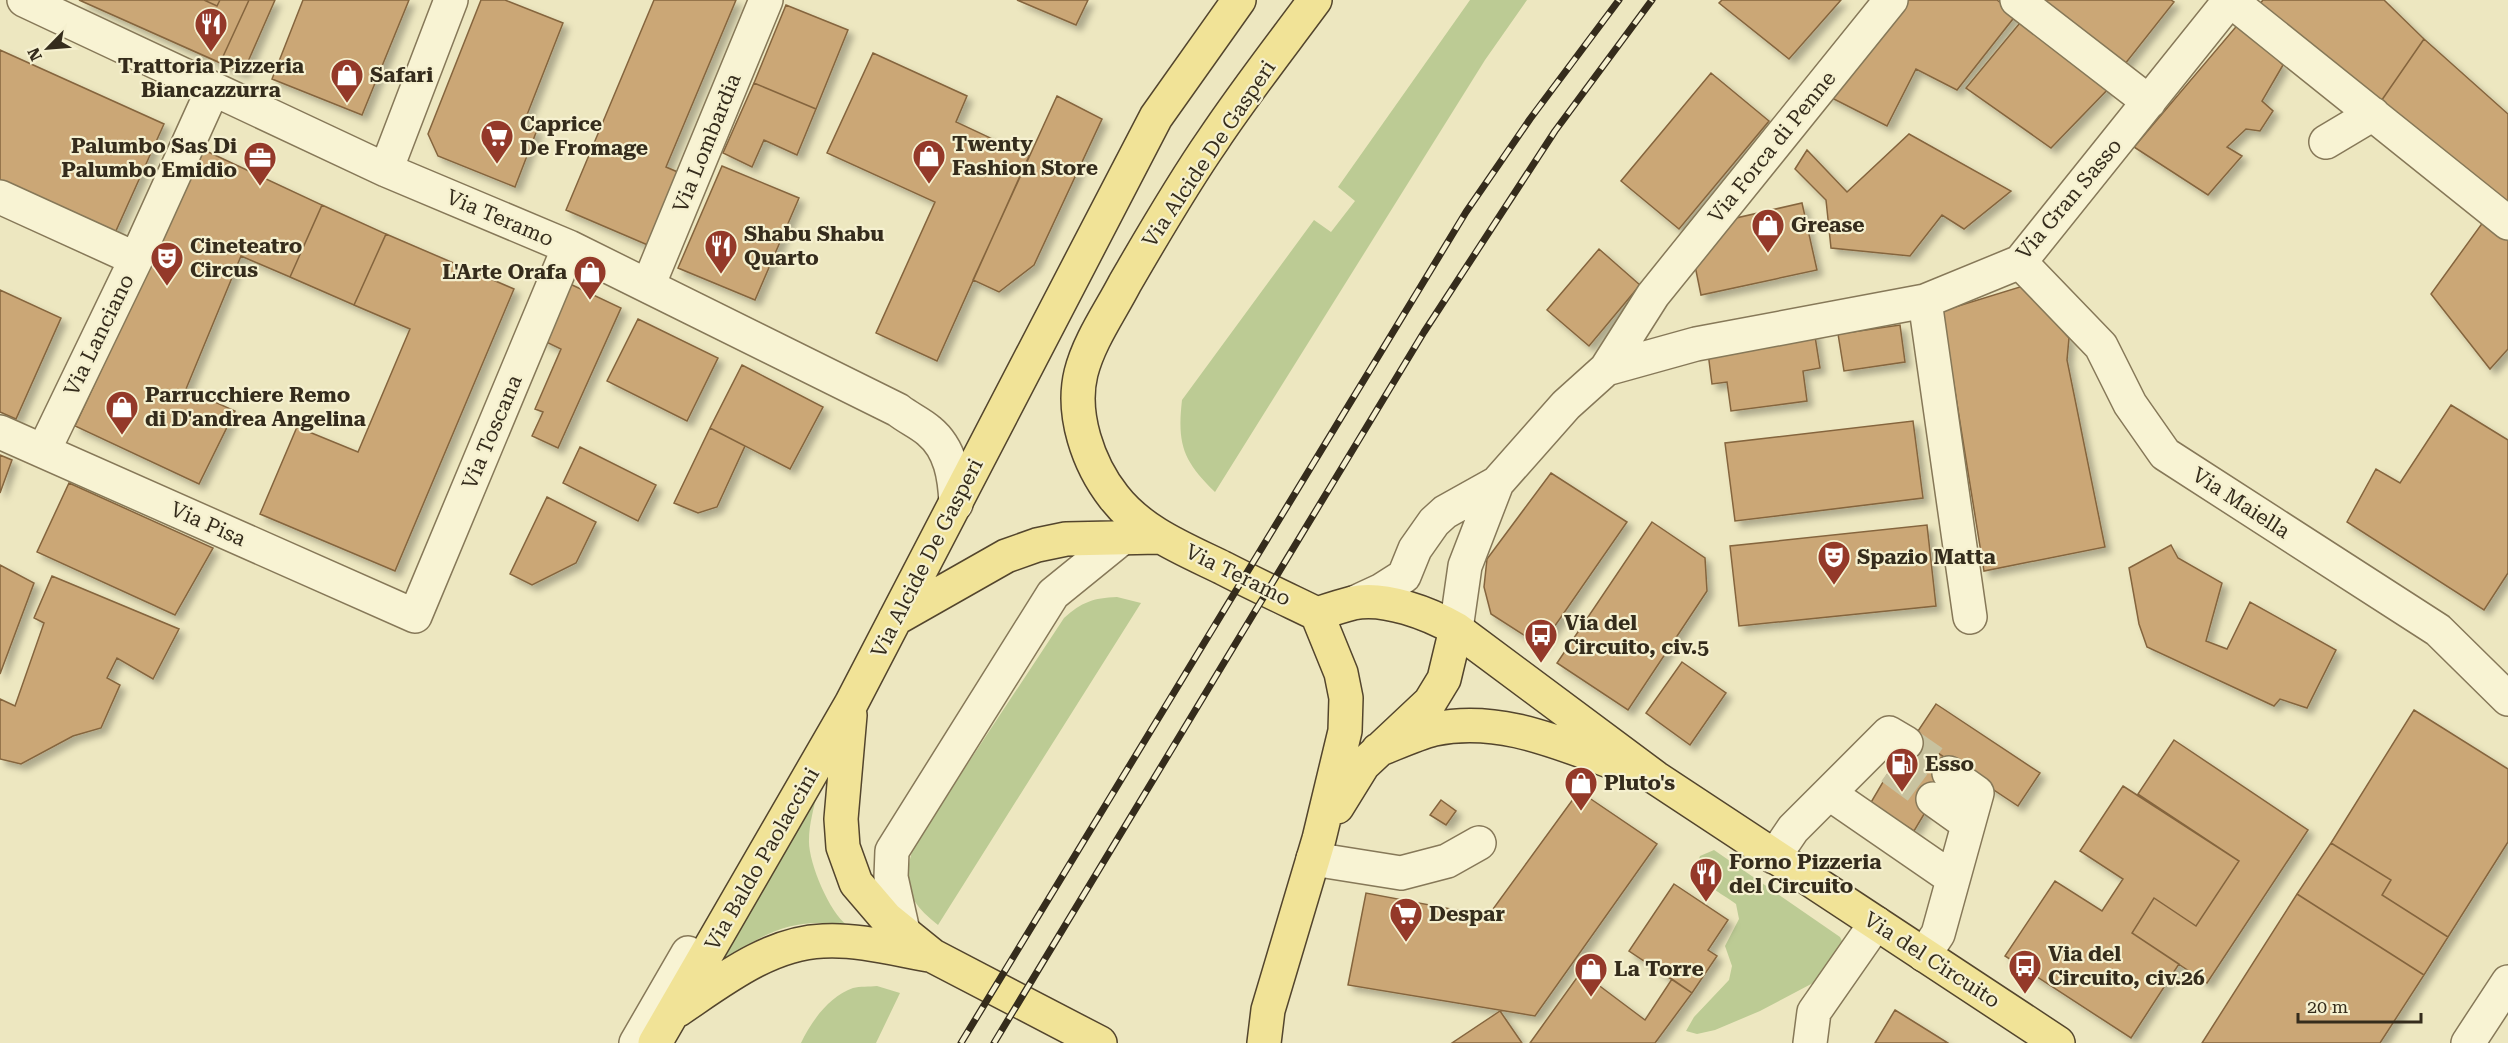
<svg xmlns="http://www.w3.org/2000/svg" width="2508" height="1043" font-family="'Roboto Serif',serif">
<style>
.green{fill:#bccb94}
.building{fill:#cba776;stroke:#85653e;stroke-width:1.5;filter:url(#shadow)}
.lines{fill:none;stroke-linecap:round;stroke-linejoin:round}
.minor-tunnel{stroke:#c8c29f;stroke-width:33;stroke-dasharray:33 16;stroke-linecap:butt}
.minor-casing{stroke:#867858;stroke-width:36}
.major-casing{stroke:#53452d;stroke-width:36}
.minor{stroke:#f8f3d3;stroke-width:33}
.major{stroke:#f1e397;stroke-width:33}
.rail-casing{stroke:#352c1c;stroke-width:7}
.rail{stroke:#f5f0cf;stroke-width:4.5;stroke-dasharray:14;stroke-linecap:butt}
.labels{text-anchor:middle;stroke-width:4.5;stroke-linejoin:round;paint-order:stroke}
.poi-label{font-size:21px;font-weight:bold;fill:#352c1c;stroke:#f5f0cf;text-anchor:start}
.street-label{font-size:21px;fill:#352c1c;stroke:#f5f0cf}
</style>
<defs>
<filter id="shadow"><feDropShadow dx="5.5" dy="5.5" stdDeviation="3" flood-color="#0004"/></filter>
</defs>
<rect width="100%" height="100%" fill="#ede7c0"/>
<path class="green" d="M1470 0H1527L1485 60 1215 492C1183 461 1177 444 1182 400L1314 220 1331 232 1355 201 1338 187Z
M1117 597 1141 603 938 925C906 900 902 883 914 845L1064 618C1082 602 1093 598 1117 597Z
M817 793C814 808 809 824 809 840 808 861 829 912 847 925 851 927 856 929 861 930 848 928 835 924 823 923 779 921 746 944 713 970Z
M1714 850 1840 937 1845 947 1830 966 1813 983 1760 1011 1715 1030 1697 1034 1686 1031 1694 1017 1729 980 1732 966 1725 946 1739 919 1736 904C1720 891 1689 881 1700 856Z
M877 986 900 993 876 1043H801C811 1022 829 996 853 988 860 986 869 987 877 986Z"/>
<path class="building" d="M79 0H204L217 6 220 0H249L220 63Z
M79 0H275L243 73Z
M303 0H409L362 115 272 79Z
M481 0H505L563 23 523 125 537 130 515 187 438 156 428 134Z
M654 0H736L666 167 680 173 650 246 566 210Z
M1017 0H1088L1076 25Z
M1722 0H1841L1789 59 1719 3Z
M1900 0H1997L2016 15 1957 90 1916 69 1887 126 1824 94Z
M2034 0H2171L2174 2 2121 69Z
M2263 0H2384L2424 39 2377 107 2255 10Z
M786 5 848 30 816 109 754 83Z
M2024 18 2112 85 2051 148 1966 88Z
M2240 22 2283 65 2262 101 2273 111 2260 131 2246 129 2227 147 2242 156 2208 195 2134 147Z
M2424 39 2508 114V214L2377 107Z
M0 50 164 124 115 233 0 181Z
M873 53 967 96 956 122 1029 156 937 361 876 333 935 202 827 153Z
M1711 73 1769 121 1679 229 1621 181Z
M754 83 816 109 797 155 764 140 752 167 723 153Z
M1057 96 1102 119 1034 265 999 292 973 280Z
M1909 134 2011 191 1964 229 1942 215 1910 256 1831 248 1826 200 1795 169 1807 150 1847 192Z
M204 150 322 205 290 277 241 256 186 389 235 411 199 484 75 426Z
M722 166 799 198 755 300 678 268Z
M1802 203 1817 270 1701 295 1694 261 1723 221Z
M322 205 386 234 354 305 290 277Z
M2486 218 2508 236V349L2490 369 2431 294Z
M386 234 514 289 395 571 260 514 297 427 358 452 410 329 354 305Z
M1599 249 1640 285 1589 346 1547 310Z
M568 283 621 308 558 448 532 436 543 412 535 409 561 349 542 340Z
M2023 286 2069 338 2067 360 2105 547 1984 571 1942 311Z
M0 290 61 318 16 419 0 412Z
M638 319 718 358 687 421 607 381Z
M1900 325 1905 362 1844 371 1838 334Z
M1814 330 1820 368 1803 371 1807 401 1731 411 1727 382 1712 384 1707 345Z
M742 365 823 407 790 469 710 428Z
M2451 405 2508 440V573L2484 610 2347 522 2376 469 2400 483Z
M1913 421 1923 498 1735 521 1725 443Z
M710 428 745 446 717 507 698 513 674 503Z
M580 447 656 485 638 521 563 483Z
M0 455 12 460 0 493Z
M1551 473 1627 522 1541 646 1491 614 1484 587 1487 559Z
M69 483 213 548 175 615 37 552Z
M547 497 596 522 576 563 532 585 510 574Z
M1652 522 1705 558 1707 591 1628 710 1557 663Z
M1927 525 1936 606 1739 626 1730 546Z
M2171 545 2178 558 2222 583 2206 641 2227 649 2250 602 2336 650 2307 708 2280 699 2274 706 2147 647 2139 624 2129 568Z
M0 565 34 583 0 674Z
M52 576 179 629 153 679 117 658 107 678 120 685 101 728 73 736 21 764 0 759V699L15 706 44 623 34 618Z
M1682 662 1726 693 1690 745 1646 713Z
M1936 704 2040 773 2018 806 1914 737Z
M2414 710 2508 769V842L2448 937 2382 895 2391 880 2331 843Z
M1914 737 1954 764 1914 831 1870 804 1906 743Z
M2174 740 2308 830 2207 983 2132 933 2154 898 2196 926 2239 861 2138 794Z
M2123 786 2239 861 2196 926 2154 898 2132 933 2179 964 2131 1038 2005 956 2055 881 2102 911 2123 879 2080 851Z
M1579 791 1657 844 1535 1016 1348 985 1366 893 1488 916Z
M1441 800 1456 811 1446 825 1430 815Z
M2331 843 2391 880 2382 895 2448 937 2424 975 2297 894Z
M1674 884 1728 920 1708 950 1717 956 1692 993 1629 951Z
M2297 894 2424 975 2380 1043H2202Z
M1581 972 1645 1020 1672 979 1692 993 1655 1043H1530Z
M1895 1010 1948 1043H1875Z
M1500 1011 1522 1043H1452Z"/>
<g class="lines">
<path class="minor-tunnel" d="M1906 743 1949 773
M1891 768 1933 799"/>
<g class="minor-casing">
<path id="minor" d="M24 0 386 170 569 247 898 410C908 418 920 423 929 431 951 449 955 478 956 504
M2017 0 2149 102
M2230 0 2508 223
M2326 142 2373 114
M386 170 451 0
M0 197 136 259
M2020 262 2101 346 2130 404 2165 454 2438 630 2508 699
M648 286 766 0
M1925 301 1970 617
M1606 369 1696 344 1925 301 2020 262 2230 0
M0 432 415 616 569 247
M44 450 136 259 213 89
M1356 602 1382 590 1404 576 1415 549 1434 522 1445 512 1497 483 1566 405 1606 369 1653 295 1891 0
M1456 629 1465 566 1497 483
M1830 794 1952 878
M1933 799 1968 824
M1774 857 1793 829 1889 733 1906 743
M1313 859 1401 873 1447 861 1479 843
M903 931 891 877 892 851 1053 594 1122 538
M1924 955 1938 934 1977 793 1949 773
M636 1043 688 953
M1810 1043 1814 1012 1876 923
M2468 1043 2508 982"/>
</g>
<g class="major-casing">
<path id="major" d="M1315 0C1281 46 1245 92 1213 140 1181 186 1153 235 1125 283 1110 312 1089 341 1081 373 1071 414 1088 464 1114 497 1141 532 1184 549 1223 568 1254 584 1286 599 1317 614
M1317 614C1329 610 1341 606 1353 603 1384 596 1430 614 1456 629L1656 778 2058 1043
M895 619 1006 556 1037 545 1066 539 1159 537
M850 715 841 819 843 847 856 883 886 918 933 956 1100 1043
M1378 750C1396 743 1415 734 1434 729 1503 715 1563 745 1626 767
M1337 807 1363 765 1430 702 1444 679 1456 629
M678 1010C721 981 769 943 823 941 858 939 895 949 929 955
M655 1043 851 704 1156 117 1239 0
M1264 1043 1268 1010 1319 839 1345 731 1346 698 1341 673 1317 614"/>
</g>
<use href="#minor" class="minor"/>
<use href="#major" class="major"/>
<g class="rail-casing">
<path id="rail" d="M961 1043 1466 212 1530 119 1619 0
M994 1043 1424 332 1555 131 1652 0"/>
</g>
<use href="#rail" class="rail"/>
</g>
<defs>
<g id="restaurant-pin" transform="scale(1.725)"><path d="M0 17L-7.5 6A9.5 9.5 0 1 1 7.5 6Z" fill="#943929" stroke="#f5f0cf"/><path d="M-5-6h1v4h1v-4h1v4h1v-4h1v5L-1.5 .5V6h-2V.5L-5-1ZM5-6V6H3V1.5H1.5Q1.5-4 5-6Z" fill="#fff"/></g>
<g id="shop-pin" transform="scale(1.725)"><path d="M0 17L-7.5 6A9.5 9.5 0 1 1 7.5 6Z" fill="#943929" stroke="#f5f0cf"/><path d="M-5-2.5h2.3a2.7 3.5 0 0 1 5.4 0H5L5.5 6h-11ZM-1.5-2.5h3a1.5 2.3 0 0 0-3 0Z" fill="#fff"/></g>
<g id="supermarket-pin" transform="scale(1.725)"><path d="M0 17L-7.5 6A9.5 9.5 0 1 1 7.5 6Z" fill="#943929" stroke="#f5f0cf"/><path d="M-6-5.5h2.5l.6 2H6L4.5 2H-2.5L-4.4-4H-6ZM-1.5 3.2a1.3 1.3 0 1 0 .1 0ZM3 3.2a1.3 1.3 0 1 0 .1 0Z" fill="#fff"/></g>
<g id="office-pin" transform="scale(1.725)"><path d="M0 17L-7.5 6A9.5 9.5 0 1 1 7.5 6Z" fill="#943929" stroke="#f5f0cf"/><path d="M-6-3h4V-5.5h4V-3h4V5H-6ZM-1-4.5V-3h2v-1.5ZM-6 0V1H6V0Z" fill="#fff"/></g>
<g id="theatre-pin" transform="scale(1.725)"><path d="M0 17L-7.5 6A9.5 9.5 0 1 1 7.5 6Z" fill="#943929" stroke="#f5f0cf"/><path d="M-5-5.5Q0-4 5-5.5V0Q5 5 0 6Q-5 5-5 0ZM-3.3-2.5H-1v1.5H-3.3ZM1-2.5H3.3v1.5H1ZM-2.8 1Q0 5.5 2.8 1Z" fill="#fff"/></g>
<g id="bus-pin" transform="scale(1.725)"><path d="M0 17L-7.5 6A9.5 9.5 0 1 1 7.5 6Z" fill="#943929" stroke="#f5f0cf"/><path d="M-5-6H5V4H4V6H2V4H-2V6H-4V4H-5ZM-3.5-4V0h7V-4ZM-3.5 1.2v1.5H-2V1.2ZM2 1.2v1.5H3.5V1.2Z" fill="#fff"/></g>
<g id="fuel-pin" transform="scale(1.725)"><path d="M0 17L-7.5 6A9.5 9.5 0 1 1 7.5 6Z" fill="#943929" stroke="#f5f0cf"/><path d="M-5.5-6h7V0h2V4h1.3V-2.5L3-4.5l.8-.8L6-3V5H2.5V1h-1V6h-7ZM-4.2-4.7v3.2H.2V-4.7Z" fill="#fff"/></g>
</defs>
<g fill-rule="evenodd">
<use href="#restaurant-pin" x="211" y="24"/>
<use href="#shop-pin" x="347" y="75"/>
<use href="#supermarket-pin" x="497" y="136"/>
<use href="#shop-pin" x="929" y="156"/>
<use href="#office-pin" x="260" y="158"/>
<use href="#shop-pin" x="1768" y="225"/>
<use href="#restaurant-pin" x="721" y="246"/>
<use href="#theatre-pin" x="167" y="258"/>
<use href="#shop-pin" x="590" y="272"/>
<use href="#shop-pin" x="122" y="407"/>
<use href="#theatre-pin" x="1834" y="557"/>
<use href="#bus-pin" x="1541" y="635"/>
<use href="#fuel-pin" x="1902" y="764"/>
<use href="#shop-pin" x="1581" y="783"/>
<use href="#restaurant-pin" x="1706" y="874"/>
<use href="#supermarket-pin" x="1406" y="914"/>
<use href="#bus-pin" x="2025" y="966"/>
<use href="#shop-pin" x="1591" y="969"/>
</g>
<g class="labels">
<g class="poi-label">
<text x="211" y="73" text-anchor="middle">Trattoria Pizzeria<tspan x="211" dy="24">Biancazzurra</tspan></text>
<text x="370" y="82">Safari</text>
<text x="520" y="131">Caprice<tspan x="520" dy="24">De Fromage</tspan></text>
<text x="952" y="151">Twenty<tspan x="952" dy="24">Fashion Store</tspan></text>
<text x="237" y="153" text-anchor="end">Palumbo Sas Di<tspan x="237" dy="24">Palumbo Emidio</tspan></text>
<text x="1791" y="232">Grease</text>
<text x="744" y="241">Shabu Shabu<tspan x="744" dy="24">Quarto</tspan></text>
<text x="190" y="253">Cineteatro<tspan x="190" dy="24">Circus</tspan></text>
<text x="567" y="279" text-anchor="end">L'Arte Orafa</text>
<text x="145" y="402">Parrucchiere Remo<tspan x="145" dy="24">di D'andrea Angelina</tspan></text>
<text x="1857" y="564">Spazio Matta</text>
<text x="1564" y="630">Via del<tspan x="1564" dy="24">Circuito, civ.5</tspan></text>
<text x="1925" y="771">Esso</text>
<text x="1604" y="790">Pluto's</text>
<text x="1729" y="869">Forno Pizzeria<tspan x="1729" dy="24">del Circuito</tspan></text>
<text x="1429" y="921">Despar</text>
<text x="2048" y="961">Via del<tspan x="2048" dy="24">Circuito, civ.26</tspan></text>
<text x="1614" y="976">La Torre</text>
</g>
<g class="street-label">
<text transform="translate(707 143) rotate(-68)" y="7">Via Lombardia</text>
<text transform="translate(1772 147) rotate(-51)" y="7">Via Forca di Penne</text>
<text transform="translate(1209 154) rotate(-56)" y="7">Via Alcide De Gasperi</text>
<text transform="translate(2069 199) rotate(-50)" y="7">Via Gran Sasso</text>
<text transform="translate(500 218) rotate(23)" y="7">Via Teramo</text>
<text transform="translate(99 335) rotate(-64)" y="7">Via Lanciano</text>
<text transform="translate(492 432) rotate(-67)" y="7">Via Toscana</text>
<text transform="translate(2241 503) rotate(33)" y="7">Via Maiella</text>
<text transform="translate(208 524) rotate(24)" y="7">Via Pisa</text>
<text transform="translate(927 558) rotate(-63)" y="7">Via Alcide De Gasperi</text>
<text transform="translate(1238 575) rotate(26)" y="7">Via Teramo</text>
<text transform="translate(762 859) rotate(-60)" y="7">Via Baldo Paolaccini</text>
<text transform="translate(1932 960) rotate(33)" y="7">Via del Circuito</text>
</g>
</g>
<g transform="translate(48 48) rotate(245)" stroke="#f5f0cf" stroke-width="4.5" paint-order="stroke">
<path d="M0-4.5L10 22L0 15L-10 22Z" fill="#352c1c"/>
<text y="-9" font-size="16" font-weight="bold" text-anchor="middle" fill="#352c1c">N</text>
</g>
<path d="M2298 1013v9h123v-9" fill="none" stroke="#352c1c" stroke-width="3"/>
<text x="2307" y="1013" font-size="18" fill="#352c1c" stroke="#f5f0cf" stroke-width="4.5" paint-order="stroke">20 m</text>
</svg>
